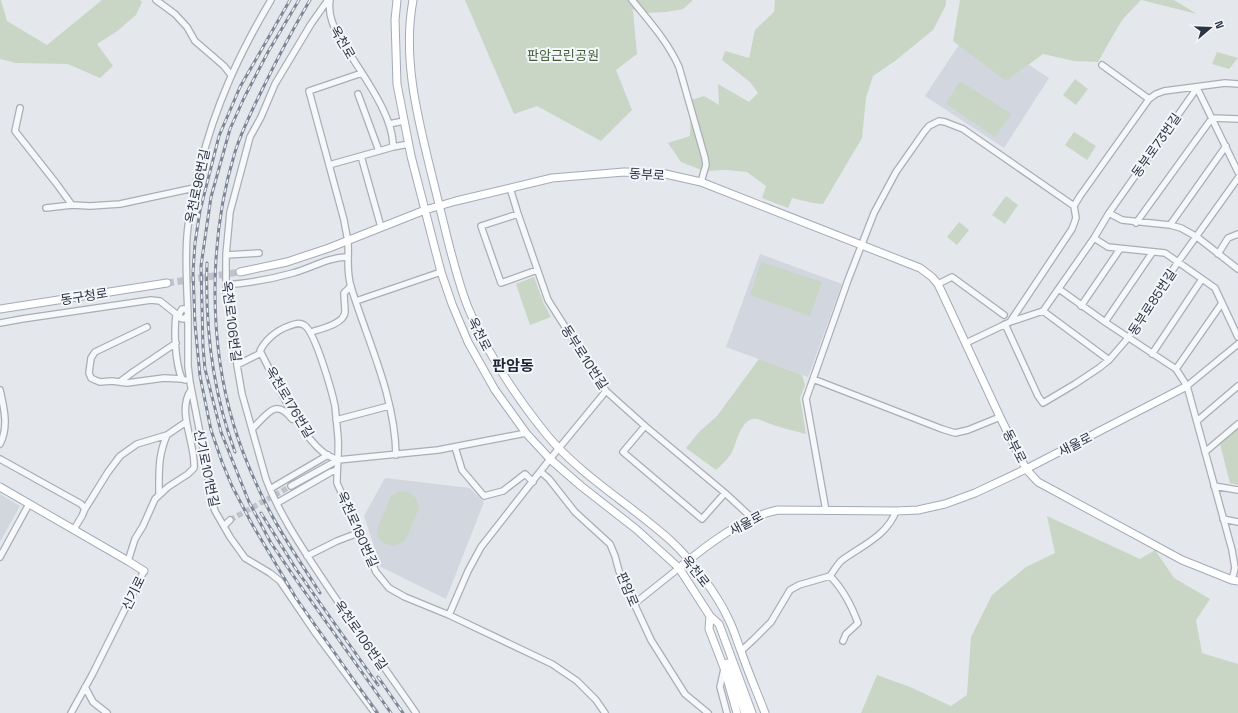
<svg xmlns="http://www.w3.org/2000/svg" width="1238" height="713" font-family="'Space Grotesk','Noto Sans KR',sans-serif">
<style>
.built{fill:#d2d6de}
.green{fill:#c9d6c5}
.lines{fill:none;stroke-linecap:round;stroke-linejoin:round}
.minor-tunnel{stroke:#bfc3cb;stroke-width:5.5;stroke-dasharray:5.5 3;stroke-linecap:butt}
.major-tunnel{stroke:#bfc3cb;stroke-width:7;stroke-dasharray:7 3.5;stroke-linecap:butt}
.minor-casing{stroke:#a9aeb7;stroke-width:8}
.major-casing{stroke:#a3abb8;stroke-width:9}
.minor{stroke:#f7f8fa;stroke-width:5.5}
.major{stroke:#fff;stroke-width:7}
.rail-casing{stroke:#7d8696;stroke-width:3}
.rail{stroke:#f4f6f9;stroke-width:1.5;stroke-dasharray:4.5;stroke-linecap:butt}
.labels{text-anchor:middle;stroke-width:4;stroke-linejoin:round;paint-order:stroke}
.street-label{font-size:13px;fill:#2b3445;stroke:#f4f6f9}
.park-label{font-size:13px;fill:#3f6138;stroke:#f4f6f9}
.quarter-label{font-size:15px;font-weight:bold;fill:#1d2536;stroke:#f4f6f9}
</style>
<rect width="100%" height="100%" fill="#e4e7ec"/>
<path class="built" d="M971 27 1049 78 1004 148 925 96Z
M760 254 842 284 808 377 726 347Z
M385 478 470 488 484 502 446 599 381 567 364 516Z
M0 494 20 506 0 542Z"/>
<path class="green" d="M0 0H1L7 21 47 45 102 0H140L142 2 136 15 116 32 97 44 113 66 100 78 68 64 16 63 0 59Z
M465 0H693L683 9 666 12 645 13 631 9 633 11 637 54 616 70 632 110 601 141 537 106 514 114Z
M775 0H946V5L933 30 895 61 873 76 866 98 862 138 823 204 813 203 792 198 788 208 762 198 766 186 747 172 727 170 704 171 681 162 668 143 690 136 691 100 704 96 719 105 718 84 749 102 758 93 750 82 722 60 725 51 749 58 755 30 774 12Z
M960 0H1174L1197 14 1141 0 1123 19 1112 37 1098 62 1074 61 1043 54 1006 81 953 41Z
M1217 52 1238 58 1229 69 1212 64Z
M1075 79 1088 89 1076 105 1063 95Z
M960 81 1011 114 995 137 946 104Z
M1074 132 1096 146 1087 160 1065 145Z
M1006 196 1018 205 1005 224 992 215Z
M959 222 969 230 957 245 947 237Z
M761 262 822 282 810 316 750 295Z
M534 277 544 304 551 317 530 325 516 284Z
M759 359 802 375 805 385 800 398 806 434C792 430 778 427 765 422 761 420 756 418 753 419 739 422 737 444 731 454 727 460 721 465 716 470L686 448 699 432 717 416Z
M1238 428V485L1230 483 1220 444Z
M400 491 409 492 416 498 419 508 405 541 394 546 385 544 378 538 377 529 391 496Z
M1047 516 1140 559 1155 550 1174 578 1210 599 1196 620 1202 653 1238 664V713H861L877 675 910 687 951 706 967 695 971 637 992 595 1026 567 1055 553Z"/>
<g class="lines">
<path class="minor-tunnel" d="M230 520 291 486"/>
<path class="major-tunnel" d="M167 283 240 272"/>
<g class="minor-casing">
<path id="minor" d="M156 0 175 14 187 27 195 41 224 66 231 75
M328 0 311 24 275 84 261 117 250 137 230 212 226 255V295L233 327 237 365 242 394 266 479C278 511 297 540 316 569 348 618 383 665 416 713
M330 0C327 19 337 32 346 48 362 74 394 116 393 147
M632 0C649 21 668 42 679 67L705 158 706 165 701 182
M1102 65 1149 99
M362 73 309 91 344 220C345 227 347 235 348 242 349 258 346 270 351 287 368 342 395 396 396 455
M1197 88 1238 172
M358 94 379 151
M20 108 15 131 56 183 72 205
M389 124 404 121
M361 156 381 227
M329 165 393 147 409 144
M510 188 518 214 548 300 606 391 645 426 725 493 752 518
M46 208 72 205 90 206 120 204 194 188
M1109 213 1122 220 1170 225 1181 228 1197 237 1238 269
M518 214 481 226 501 283 537 270
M1136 223 1212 118 1238 119
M1170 225 1226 146
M1094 238 1108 247 1165 253 1178 262 1215 288 1238 337
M1218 254 1228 238 1238 234
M226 255 259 253
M938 284 952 277 1004 315
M226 285C248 283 272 279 293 273 311 268 329 257 347 257
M1059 289 1105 322 1176 369 1187 386 1232 550 1235 568 1232 580
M356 301 441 272
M1081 306 1120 249
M1043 311 1109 360
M188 313 186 309H182L179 314 180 318 184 319 188 315C187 288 185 262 187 236 189 212 194 190 200 167 215 106 239 54 271 0
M176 315C174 332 175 363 182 379L185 380
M188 315V366L190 382 207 469 210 496 215 511 230 537 245 558 270 573 280 581 314 631 375 713
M1010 322 1072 229 1076 218 1074 206 1080 196 1149 99 1156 94 1164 91 1225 83 1238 84
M1105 322 1152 253
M0 323 22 319 151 300 160 301 180 317
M1005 324 1038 396 1043 403 1075 384 1099 368 1109 360 1128 338 1178 262 1238 178
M147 327 95 352 91 358 89 373 91 378 95 380 100 382 112 381 127 383 164 378 182 379
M311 332C321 329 344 324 345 312 345 306 344 299 344 293L351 286
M966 343 1010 322 1043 311 1094 238 1109 213 1197 88
M1152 354 1202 279
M237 365 261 353
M1176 369 1222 303
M813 379 942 429 955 433 968 430 1000 417
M121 381 133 372 176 343
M1187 386 1238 344
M0 390C4 408 9 427 0 444
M336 420 389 406
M1197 421 1238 386
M645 426 623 452 702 519 725 493
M252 429C267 415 275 397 292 419L297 420
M526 433 438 450 338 460C333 458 328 456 324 453 298 433 276 381 260 351 265 340 277 330 289 326 294 324 299 322 304 325 315 331 332 392 335 406 336 416 337 427 338 437 339 452 337 467 337 483L376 572 389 588 405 597 449 615 552 664 577 681 596 700 605 713
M455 447 462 470 484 496 503 491 525 474 533 482
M1205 452 1238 424
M0 459 81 504 85 509 82 516 74 529
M541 472 549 479 575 512 610 544 615 556 619 571 651 640 685 694 708 713
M291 486 338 460
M1214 486 1238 490
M270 489 328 455
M159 493C159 472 158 455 167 435
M277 503 331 472 337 470
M85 509 108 472 120 456 137 444 167 435 186 422
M826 511 806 399 848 280 874 213 896 172 924 132 929 126 939 121 945 122 963 129 1074 206
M1223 519 1238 522
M224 526 230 520
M307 556 337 541 358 533
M0 557 29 504
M128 561 135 539 143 526 155 499 168 487 188 474 194 468C196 443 176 412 191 390
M830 576C833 572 837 565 841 561 861 546 887 536 896 511
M830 576C843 589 852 607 858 623L846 634 843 641
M634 604 679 568
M449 615 468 571 481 547 550 459 606 391
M741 651 753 640 771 622 790 590 799 585 830 576
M724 669 720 687 727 713
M85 687 93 702 107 713
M71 713 92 675 144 571"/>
</g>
<g class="major-casing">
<path id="major" d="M397 0 395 20 397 84 411 156 441 272 452 304 468 342 495 390 526 433 550 459 581 486 636 529 679 568 710 616 709 629 724 668 737 713
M413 0C402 59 418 119 432 176 438 200 444 224 450 249 456 270 461 292 470 312 489 356 517 398 547 435 580 475 631 505 670 540 691 559 717 594 729 620 734 630 737 641 741 651 748 672 757 692 765 713
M240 272 287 262 329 248 425 210 456 201 552 178 624 172 661 173 701 182 920 268 932 277 938 284 1000 417 1026 469 1038 482 1182 560 1232 580 1238 581
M0 309 167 283
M0 487 128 561 144 571
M679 568C707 545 743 517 778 510L896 511 918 510 945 504 975 493 1026 469 1187 386
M710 616 719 624 752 713
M727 663 745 713"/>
</g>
<use href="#minor" class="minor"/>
<use href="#major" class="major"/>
<g class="rail-casing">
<path id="rail" d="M290 0 240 87 219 136 200 211 195 243 193 272 195 324 200 376 211 430 222 462 232 486 252 524 296 598 377 713
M299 0 268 52 244 98 230 129 211 197 201 266 203 347 205 369 221 432 249 502 271 543 297 581 391 713
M310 0C293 29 277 59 262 90 252 110 242 130 235 152 209 237 208 340 234 426 241 449 251 473 261 494 277 529 300 561 320 593
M207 263C205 327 213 393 235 452
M261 513 296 569 378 685
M378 677 403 713"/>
</g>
<use href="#rail" class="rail"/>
</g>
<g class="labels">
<g class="street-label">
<text transform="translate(343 42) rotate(60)" y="5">옥천로</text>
<text transform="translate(1156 145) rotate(-55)" y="5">동부로73번길</text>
<text transform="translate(647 174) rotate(4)" y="5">동부로</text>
<text transform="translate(197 186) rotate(-78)" y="5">옥천로96번길</text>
<text transform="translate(84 296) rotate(-9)" y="5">동구청로</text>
<text transform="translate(1152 302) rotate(-57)" y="5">동부로85번길</text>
<text transform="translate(232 321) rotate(83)" y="5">옥천로106번길</text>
<text transform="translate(480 334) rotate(63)" y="5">옥천로</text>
<text transform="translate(585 357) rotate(57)" y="5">동부로10번길</text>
<text transform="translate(290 402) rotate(59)" y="5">옥천로176번길</text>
<text transform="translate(1075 444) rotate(-27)" y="5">새울로</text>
<text transform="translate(1015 446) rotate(63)" y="5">동부로</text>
<text transform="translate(207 468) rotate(78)" y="5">신기로101번길</text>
<text transform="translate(746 523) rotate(-28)" y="5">새울로</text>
<text transform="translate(358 529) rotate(66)" y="5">옥천로180번길</text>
<text transform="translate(696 571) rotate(52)" y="5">옥천로</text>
<text transform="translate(628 589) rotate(67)" y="5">판암로</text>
<text transform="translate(133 593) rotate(-64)" y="5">신기로</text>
<text transform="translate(361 635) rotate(55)" y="5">옥천로106번길</text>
</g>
<g class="park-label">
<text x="563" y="60">판암근린공원</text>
</g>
<g class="quarter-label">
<text x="513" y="371">판암동</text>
</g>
</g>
<g transform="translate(1210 28) rotate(71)" stroke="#f4f6f9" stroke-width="3" paint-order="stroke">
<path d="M0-3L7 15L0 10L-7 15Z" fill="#2b3445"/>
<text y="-6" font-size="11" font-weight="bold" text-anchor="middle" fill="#2b3445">N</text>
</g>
</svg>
